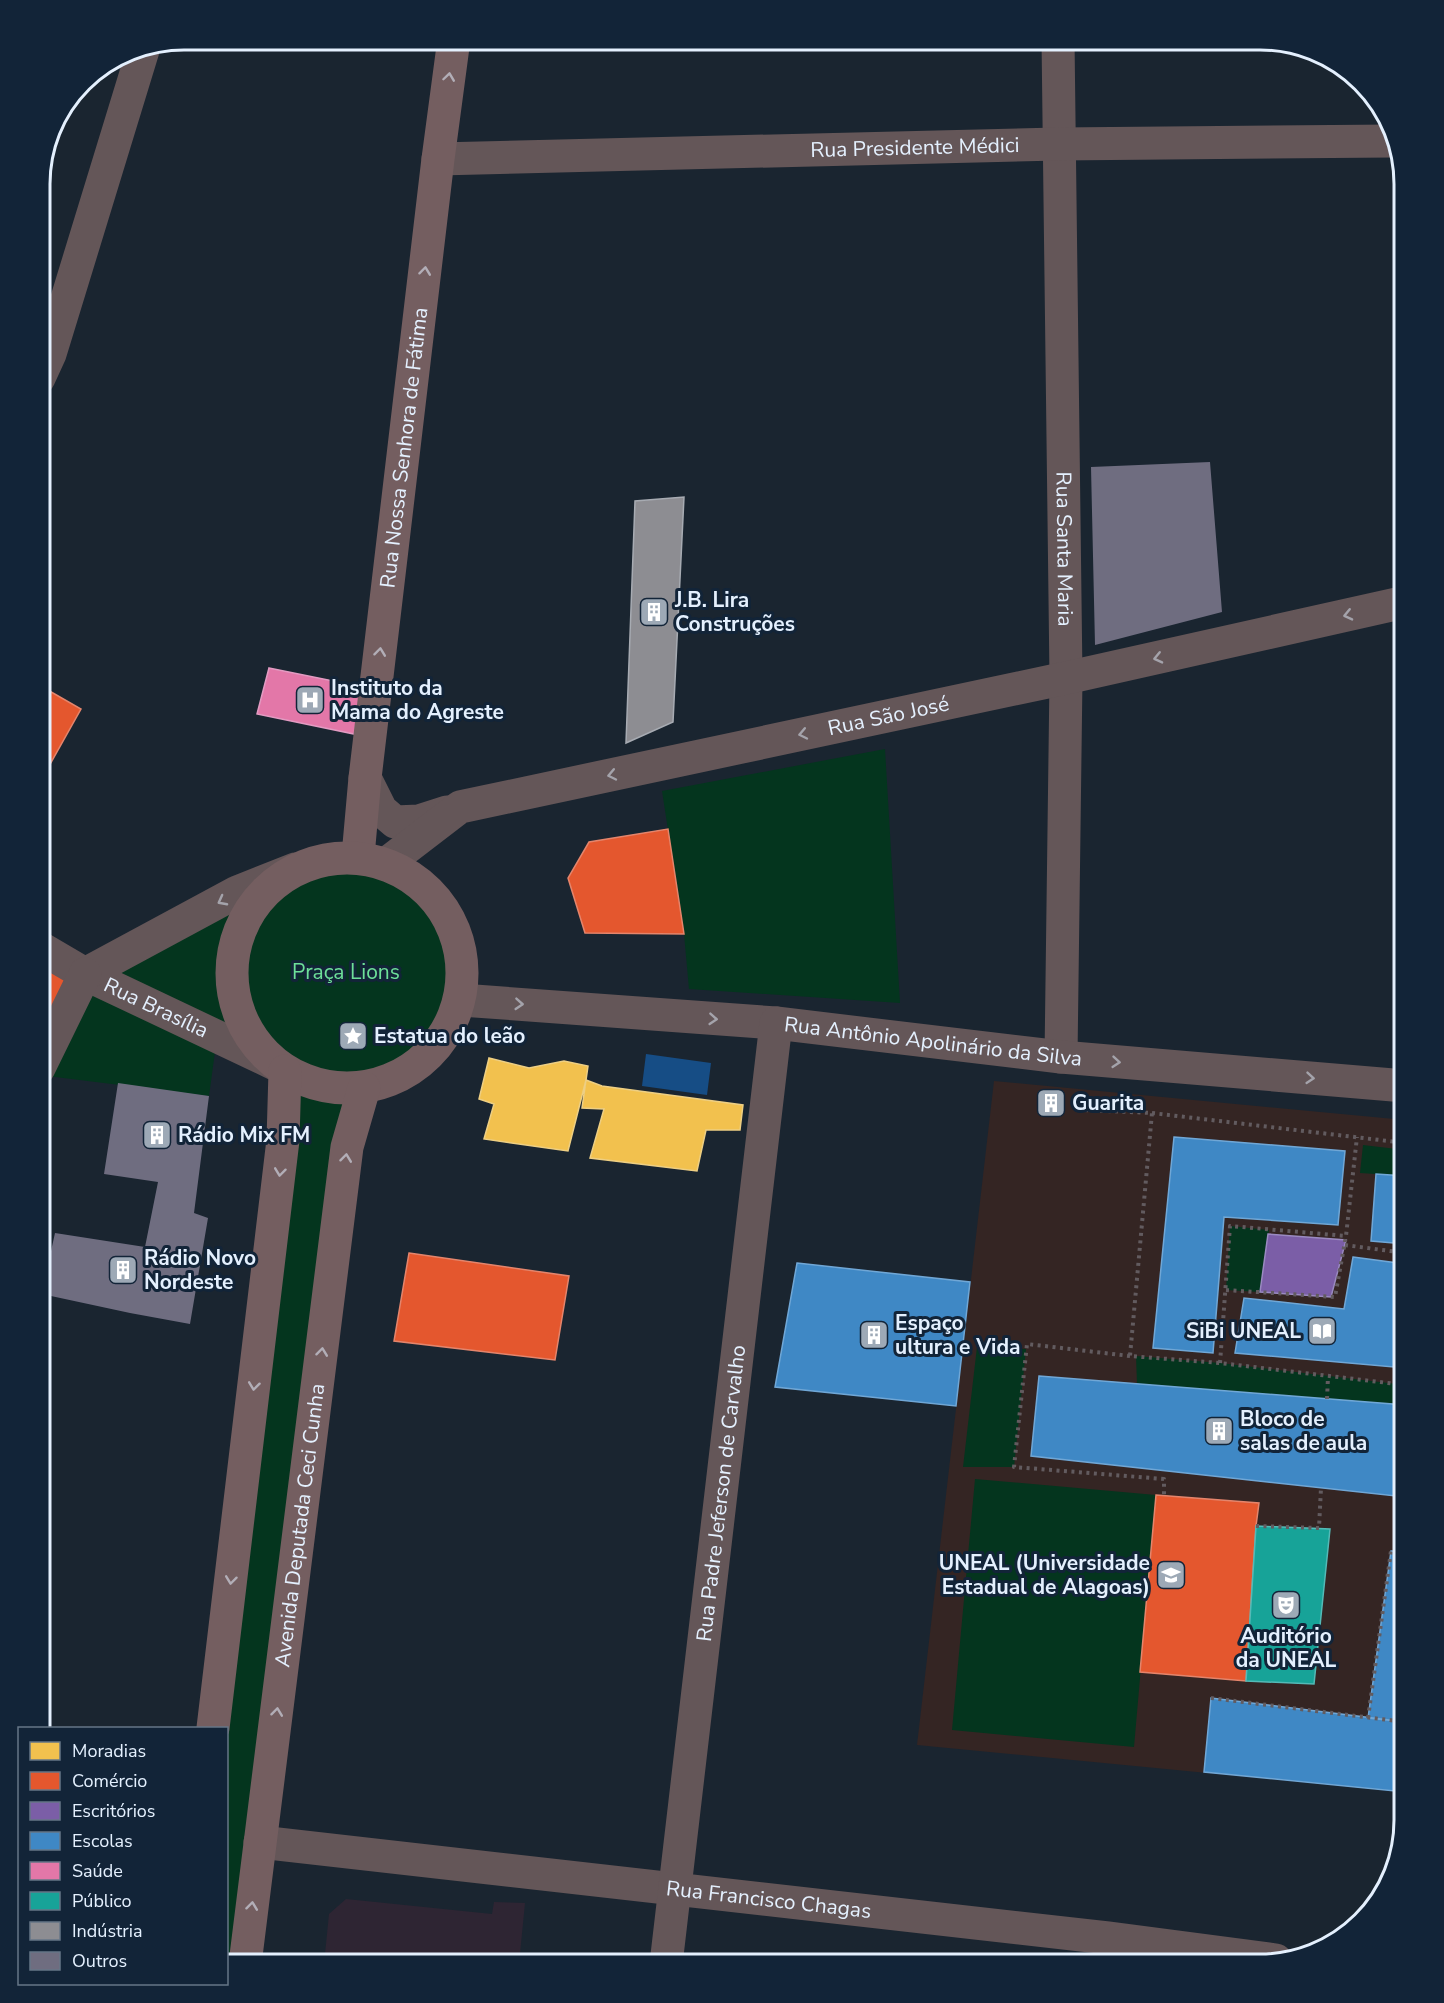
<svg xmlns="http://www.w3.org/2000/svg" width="1444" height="2003" font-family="'Nunito Sans',sans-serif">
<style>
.commercial{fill:#2e2533}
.education{fill:#342523}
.green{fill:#04351e}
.water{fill:#164d85}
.homes{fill:#f2c14e;stroke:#eecf83;stroke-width:1.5}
.shops{fill:#e4572e;stroke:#e4856c;stroke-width:1.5}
.offices{fill:#7b5ea7;stroke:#9a8ac1;stroke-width:1.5}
.schools{fill:#3f88c5;stroke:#70a7d6;stroke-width:1.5}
.health{fill:#e377a8;stroke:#e39bc2;stroke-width:1.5}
.public{fill:#17a398;stroke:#54bab7;stroke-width:1.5}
.industry{fill:#8d8d92;stroke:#a7abb2;stroke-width:1.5}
.building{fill:#6f6d80}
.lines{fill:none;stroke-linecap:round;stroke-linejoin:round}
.path{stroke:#625b5f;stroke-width:4;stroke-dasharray:3 4.5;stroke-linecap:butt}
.minor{stroke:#645658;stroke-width:33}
.primary{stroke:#745e60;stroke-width:33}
.oneway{stroke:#b2aeb7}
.oneway2{stroke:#a4a3ab}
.labels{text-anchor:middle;stroke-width:6;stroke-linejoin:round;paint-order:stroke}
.street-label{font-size:21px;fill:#e4f0fe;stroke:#122438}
.poi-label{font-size:21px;font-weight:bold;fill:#e4f0fe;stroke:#122438;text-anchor:start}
.park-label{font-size:21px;fill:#6de099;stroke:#122438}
.rim{fill:none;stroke:#e4f0fe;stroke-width:3}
</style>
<rect width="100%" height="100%" fill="#1a2530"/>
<path class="commercial" d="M346 1899 492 1914 494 1902 525 1903 519 1964H324L329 1914Z"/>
<path class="education" d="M994 1081 1405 1120V1792L917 1745Z"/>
<path class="green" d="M885 749 900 1003 689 989 684 934 662 791Z
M358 856 387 863 441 903 457 932 461 1000 441 1041 407 1072 364 1088 245 1964H227L226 1728 285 1071 217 1037 209 1096 39 1075 85 974 295 869 330 857Z
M1363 1145 1405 1150V1176L1360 1173Z
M1230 1226 1269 1230 1260 1292 1226 1290Z
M977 1347 1026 1349 1014 1467H963Z
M1136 1356 1220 1363 1405 1385V1405L1137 1384Z
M975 1479 1156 1495 1134 1747 952 1730Z"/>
<path class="water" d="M646 1054 711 1063 707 1095 642 1086Z"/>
<path class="homes" d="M489 1058 529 1068 564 1061 588 1066 586 1080 568 1151 484 1139 494 1104 479 1099Z
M586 1080 602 1086 743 1105 740 1130H706L697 1171 590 1158 604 1109 582 1108Z
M916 1957 1008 1960V1964H915Z"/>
<path class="shops" d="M39 685 81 709 39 784Z
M668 829 684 934 585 933 568 878 589 842Z
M39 947 85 974 39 1068Z
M409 1253 569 1276 555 1360 394 1341Z
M1156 1495 1259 1503 1256 1526 1246 1681 1140 1672Z"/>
<path class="offices" d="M1268 1234 1346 1240 1331 1297 1260 1292Z"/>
<path class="schools" d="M1044 1092 1060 1093 1059 1113H1041Z
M1174 1137 1345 1151 1338 1225 1224 1217 1213 1353 1153 1348Z
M1376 1174 1405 1176V1244L1371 1241Z
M1353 1257 1405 1264V1368L1235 1353 1244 1298 1344 1309Z
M797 1263 970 1282 956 1406 775 1387Z
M1039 1376 1405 1405V1497L1031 1456Z
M1391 1551 1405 1552V1722L1368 1718Z
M1211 1698 1405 1722V1792L1204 1772Z"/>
<path class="health" d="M269 668 363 687 354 734 257 714Z"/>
<path class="public" d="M1256 1526 1330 1529 1314 1684 1246 1681Z"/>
<path class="industry" d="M684 497 673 722 626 743 635 501Z"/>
<path class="building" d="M1210 462 1222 612 1095 645 1091 467Z
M118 1083 209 1096 194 1213 208 1218 190 1324 130 1313 51 1296 39 1326V1292H42L55 1233 145 1247 158 1182 104 1174Z"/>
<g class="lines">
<path class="path" d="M1085 1110 1152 1113 1130 1356 1220 1363 1405 1385
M1152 1113 1405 1143
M1345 1245 1405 1253
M1226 1290 1335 1297 1346 1236
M1130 1356 1027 1344 1014 1467 1164 1479V1495
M1220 1363 1230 1226 1346 1236 1357 1137
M1327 1399 1328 1377
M1256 1526 1319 1528 1321 1488
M1211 1698 1405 1722
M1368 1718 1391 1551 1405 1552"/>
<g class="minor">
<path id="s1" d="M1058 39 1066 678 1061 1057"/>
<path id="s2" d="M438 159 1058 144 1393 141"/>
<path d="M39 378 50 354 144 47"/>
<path d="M365 778 381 810 395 822 419 821 447 812"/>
<path id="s3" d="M387 863 460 807 1066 678 1405 602"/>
<path id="s4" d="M39 947 85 974 275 1064"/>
<path d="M85 974 237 892 295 869"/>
<path id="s5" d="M461 1000 776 1023 1061 1057 1405 1086"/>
<path d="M39 1068 85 974"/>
<path id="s6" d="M260 1842 1108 1938 1276 1960"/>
<path id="s7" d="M666 1964 776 1023"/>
</g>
<g class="primary">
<path id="s8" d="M358 856 365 778 438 159 454 39"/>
<circle cx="347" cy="973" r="115"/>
<path d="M213 1728 283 1140 285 1071"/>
<path id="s9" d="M245 1964 347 1147 364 1088"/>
</g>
</g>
<defs><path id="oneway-chevron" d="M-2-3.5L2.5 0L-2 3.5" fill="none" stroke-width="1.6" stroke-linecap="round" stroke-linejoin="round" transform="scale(1.5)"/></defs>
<g class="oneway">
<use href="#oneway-chevron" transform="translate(449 77) rotate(-82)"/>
<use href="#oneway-chevron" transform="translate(425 271) rotate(-83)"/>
<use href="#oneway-chevron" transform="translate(380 652) rotate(-83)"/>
<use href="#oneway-chevron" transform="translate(346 1158) rotate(-83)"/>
<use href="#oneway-chevron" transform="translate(280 1172) rotate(97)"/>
<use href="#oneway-chevron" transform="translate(322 1352) rotate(-83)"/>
<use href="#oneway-chevron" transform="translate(254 1386) rotate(97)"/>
<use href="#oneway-chevron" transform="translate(231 1580) rotate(97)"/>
<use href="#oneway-chevron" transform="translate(277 1712) rotate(-83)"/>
<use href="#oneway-chevron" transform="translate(252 1906) rotate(-83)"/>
</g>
<g class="oneway2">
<use href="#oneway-chevron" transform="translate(1348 615) rotate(167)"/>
<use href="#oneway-chevron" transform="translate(1158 658) rotate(167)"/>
<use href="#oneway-chevron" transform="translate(803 734) rotate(168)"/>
<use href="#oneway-chevron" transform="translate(612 775) rotate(168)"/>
<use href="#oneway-chevron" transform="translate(222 901) rotate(152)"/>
<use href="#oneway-chevron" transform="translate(519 1004) rotate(4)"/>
<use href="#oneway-chevron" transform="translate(713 1019) rotate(4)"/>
<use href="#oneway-chevron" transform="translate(1116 1062) rotate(5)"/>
<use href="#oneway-chevron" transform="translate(1310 1078) rotate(5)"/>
</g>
<defs>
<g id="building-square" transform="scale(1.5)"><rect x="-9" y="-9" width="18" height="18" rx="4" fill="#9da9b6" stroke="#122438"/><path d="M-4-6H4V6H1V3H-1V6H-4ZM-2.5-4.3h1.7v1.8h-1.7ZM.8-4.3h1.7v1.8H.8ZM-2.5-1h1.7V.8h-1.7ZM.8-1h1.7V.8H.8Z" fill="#fff"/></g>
<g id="hospital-square" transform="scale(1.5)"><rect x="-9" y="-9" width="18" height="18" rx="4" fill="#9da9b6" stroke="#122438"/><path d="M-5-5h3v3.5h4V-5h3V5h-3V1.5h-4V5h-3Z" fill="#fff"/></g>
<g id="sight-square" transform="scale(1.5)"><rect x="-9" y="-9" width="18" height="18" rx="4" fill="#9da9b6" stroke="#122438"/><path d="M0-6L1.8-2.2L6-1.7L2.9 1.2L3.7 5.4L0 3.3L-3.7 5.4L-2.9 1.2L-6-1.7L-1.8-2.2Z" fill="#fff"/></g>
<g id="library-square" transform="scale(1.5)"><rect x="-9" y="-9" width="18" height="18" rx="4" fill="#9da9b6" stroke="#122438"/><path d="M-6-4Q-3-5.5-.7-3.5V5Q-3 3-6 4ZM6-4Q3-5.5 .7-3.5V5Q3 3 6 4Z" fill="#fff"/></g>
<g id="university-square" transform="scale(1.5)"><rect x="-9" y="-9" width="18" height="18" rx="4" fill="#9da9b6" stroke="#122438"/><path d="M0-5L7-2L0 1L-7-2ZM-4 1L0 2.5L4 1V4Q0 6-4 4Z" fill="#fff"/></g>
<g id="theatre-square" transform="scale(1.5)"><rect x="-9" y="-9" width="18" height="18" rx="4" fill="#9da9b6" stroke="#122438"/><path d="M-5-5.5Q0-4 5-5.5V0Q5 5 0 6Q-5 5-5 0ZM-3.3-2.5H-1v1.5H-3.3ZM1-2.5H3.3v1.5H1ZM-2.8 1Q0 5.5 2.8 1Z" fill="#fff"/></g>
</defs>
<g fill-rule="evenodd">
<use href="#building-square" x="654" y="612"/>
<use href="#hospital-square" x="310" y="700"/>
<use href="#sight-square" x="353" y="1036"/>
<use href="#building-square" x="1051" y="1103"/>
<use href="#building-square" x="157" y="1135"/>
<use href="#building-square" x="123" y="1270"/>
<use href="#library-square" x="1322" y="1331"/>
<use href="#building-square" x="874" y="1335"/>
<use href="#building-square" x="1219" y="1431"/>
<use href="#university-square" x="1171" y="1575"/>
<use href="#theatre-square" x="1286" y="1605"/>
</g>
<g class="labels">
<g class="street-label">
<text dy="7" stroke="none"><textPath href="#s2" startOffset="477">Rua Presidente Médici</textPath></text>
<text dy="7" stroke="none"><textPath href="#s8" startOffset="411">Rua Nossa Senhora de Fátima</textPath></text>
<text dy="7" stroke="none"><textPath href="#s1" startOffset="510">Rua Santa Maria</textPath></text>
<text dy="7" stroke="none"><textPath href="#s3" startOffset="530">Rua São José</textPath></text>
<text dy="7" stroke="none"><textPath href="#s4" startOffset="132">Rua Brasília</textPath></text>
<text dy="7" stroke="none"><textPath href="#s5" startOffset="474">Rua Antônio Apolinário da Silva</textPath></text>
<text dy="7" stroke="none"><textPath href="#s7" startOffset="474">Rua Padre Jeferson de Carvalho</textPath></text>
<text dy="7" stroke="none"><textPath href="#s9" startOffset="442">Avenida Deputada Ceci Cunha</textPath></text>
<text dy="7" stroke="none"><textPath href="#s6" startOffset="512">Rua Francisco Chagas</textPath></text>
</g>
<g class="poi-label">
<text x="675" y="607">J.B. Lira<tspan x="675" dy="24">Construções</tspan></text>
<text x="331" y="695">Instituto da<tspan x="331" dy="24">Mama do Agreste</tspan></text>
<text x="374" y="1043">Estatua do leão</text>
<text x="1072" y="1110">Guarita</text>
<text x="178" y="1142">Rádio Mix FM</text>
<text x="144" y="1265">Rádio Novo<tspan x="144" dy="24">Nordeste</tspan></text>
<text x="895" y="1330">Espaço<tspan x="895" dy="24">ultura e Vida</tspan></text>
<text x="1301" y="1338" text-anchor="end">SiBi UNEAL</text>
<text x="1240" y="1426">Bloco de<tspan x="1240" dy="24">salas de aula</tspan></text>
<text x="1150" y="1570" text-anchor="end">UNEAL (Universidade<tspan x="1150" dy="24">Estadual de Alagoas)</tspan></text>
<text x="1286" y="1643" text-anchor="middle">Auditório<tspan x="1286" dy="24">da UNEAL</tspan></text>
</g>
<g class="park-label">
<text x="346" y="979">Praça Lions</text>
</g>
</g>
<path d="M0 0H1444V2003H0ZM184 50H1260A134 134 0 0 1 1394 184V1820A134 134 0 0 1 1260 1954H184A134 134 0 0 1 50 1820V184A134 134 0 0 1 184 50Z" fill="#122438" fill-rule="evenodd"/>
<path class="rim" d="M184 50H1260A134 134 0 0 1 1394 184V1820A134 134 0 0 1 1260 1954H184A134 134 0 0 1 50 1820V184A134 134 0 0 1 184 50Z"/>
<rect x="18" y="1727" width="210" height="258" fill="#122438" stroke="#667687" stroke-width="1.5"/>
<rect x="30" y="1742" width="30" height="18" fill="#f2c14e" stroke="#667687" stroke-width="1.5"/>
<text x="72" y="1757" font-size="18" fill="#e4f0fe">Moradias</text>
<rect x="30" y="1772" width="30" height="18" fill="#e4572e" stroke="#667687" stroke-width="1.5"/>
<text x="72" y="1787" font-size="18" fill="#e4f0fe">Comércio</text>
<rect x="30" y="1802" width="30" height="18" fill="#7b5ea7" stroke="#667687" stroke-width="1.5"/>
<text x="72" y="1817" font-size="18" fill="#e4f0fe">Escritórios</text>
<rect x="30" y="1832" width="30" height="18" fill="#3f88c5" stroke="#667687" stroke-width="1.5"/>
<text x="72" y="1847" font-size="18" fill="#e4f0fe">Escolas</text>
<rect x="30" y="1862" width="30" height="18" fill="#e377a8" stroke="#667687" stroke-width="1.5"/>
<text x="72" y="1877" font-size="18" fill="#e4f0fe">Saúde</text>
<rect x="30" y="1892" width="30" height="18" fill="#17a398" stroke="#667687" stroke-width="1.5"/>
<text x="72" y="1907" font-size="18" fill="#e4f0fe">Público</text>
<rect x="30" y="1922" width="30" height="18" fill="#8d8d92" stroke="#667687" stroke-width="1.5"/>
<text x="72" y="1937" font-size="18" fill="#e4f0fe">Indústria</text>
<rect x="30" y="1952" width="30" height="18" fill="#6f6d80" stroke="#667687" stroke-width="1.5"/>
<text x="72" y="1967" font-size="18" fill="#e4f0fe">Outros</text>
</svg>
